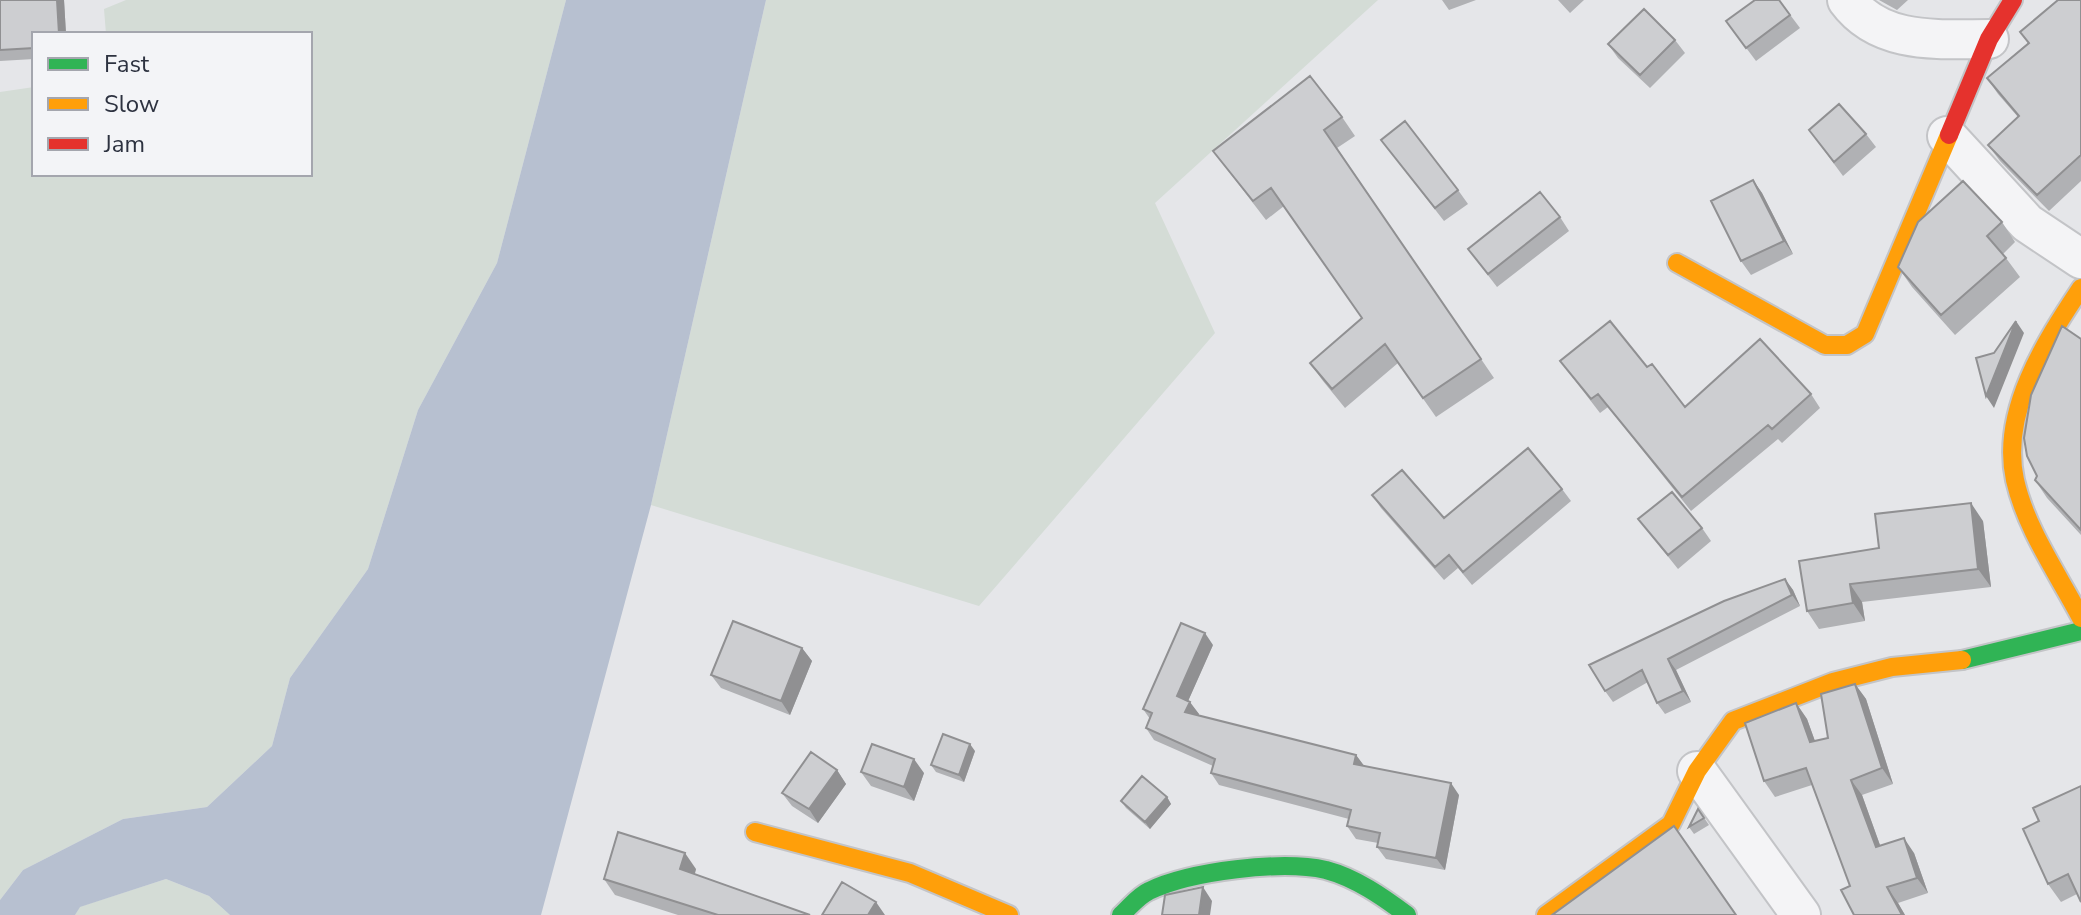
<svg xmlns="http://www.w3.org/2000/svg" width="2081" height="915" font-family="'Nunito Sans',sans-serif">
<style>
.green{fill:#d4dcd6}
.water{fill:#b7c0d0}
.lines{fill:none;stroke-linecap:round;stroke-linejoin:round}
.street-casing{stroke:#c3c4c7;stroke-width:42}
.fast-casing{stroke:#c3c4c7;stroke-width:22}
.slow-casing{stroke:#c3c4c7;stroke-width:22}
.jam-casing{stroke:#c3c4c7;stroke-width:22}
.street{stroke:#f4f4f6;stroke-width:38}
.fast{stroke:#30b455;stroke-width:18}
.slow{stroke:#ff9f0a;stroke-width:18}
.jam{stroke:#e5322d;stroke-width:18}
.wall{fill:#b0b1b4}
.shaded-wall{fill:#909092}
.building{fill:#cdced1;stroke:#909092;stroke-width:2}
</style>
<rect width="100%" height="100%" fill="#e5e6e9"/>
<path class="green" d="M126 0H566L497 263 418 410 368 569 290 678 272 746 207 807 123 819 23 870 0 900V92L34 87V174H310V34H106L104 9Z
M766 0H1378L1155 203 1215 333 979 606 651 505Z
M166 879 209 896 230 915H75L79 907Z"/>
<path class="water" d="M566 0H766L651 505 541 915H230L209 896 166 879 80 907 75 915H0V900L23 870 123 819 207 807 272 746 290 678 368 569 418 410 497 263Z"/>
<g class="lines">
<g class="street-casing">
<path id="street" d="M1847 0C1880 45 1938 39 1989 39
M1947 136 2027 223 2081 259
M1697 771 1801 915"/>
</g>
<g class="fast-casing">
<path id="fast" d="M1962 660 2081 631
M1121 915C1130 907 1138 896 1149 891 1190 871 1282 860 1326 870 1356 878 1383 897 1407 915"/>
</g>
<g class="slow-casing">
<path id="slow" d="M1677 263 1825 345H1847L1865 334 1949 135
M2081 288C2045 342 2000 412 2015 480 2026 529 2058 574 2081 618
M755 832 910 873 1009 915
M1546 915 1671 824 1697 771 1733 721 1833 682 1892 667 1962 660"/>
</g>
<g class="jam-casing">
<path id="jam" d="M1949 135 1989 39 2013 0"/>
</g>
<use href="#street" class="street"/>
<use href="#fast" class="fast"/>
<use href="#slow" class="slow"/>
<use href="#jam" class="jam"/>
</g>
<path class="wall" d="M0 0H64L66 34H34V59L0 61Z
M1442 0H1476L1449 10Z
M1558 0H1584L1570 13Z
M1779 0 1800 28 1756 61 1726 21Z
M1879 0H1908L1897 10Z
M2081 0V181L2049 211 2000 161 1988 145 2018 117 1998 94 1987 78 2028 43 2020 32Z
M1675 40 1685 53 1650 88 1618 58 1608 44Z
M1342 117 1355 136 1337 148 1494 378 1436 417 1398 363 1345 408 1323 381 1310 363 1362 318 1284 206 1266 220 1213 151Z
M1809 130 1866 134 1876 147 1843 176Z
M1381 140 1458 190 1468 204 1444 221Z
M1753 180 1762 193 1793 254 1751 275 1741 261Z
M1560 217 1569 231 1497 287 1468 249Z
M2002 222 2015 242 2003 254 2020 277 1955 335 1912 287 1898 267Z
M2081 339V535L2047 498 2035 480 2037 476Z
M1560 361 1647 367 1685 407 1811 394 1820 408 1782 443 1778 439 1691 511 1608 407 1600 413Z
M1562 489 1571 501 1472 585 1458 568 1444 580 1381 508 1372 495 1444 518Z
M1638 519 1702 528 1711 541 1678 569Z
M1983 521 1991 587 1862 602 1865 621 1819 629 1807 611 1879 548Z
M1785 579 1793 590 1800 606 1676 670 1691 702 1665 714 1657 703 1648 682 1613 702 1605 691Z
M1213 645 1188 701 1199 714 1198 716 1356 755 1364 766 1459 795 1445 870 1386 859 1377 847 1378 843 1356 839 1347 826 1349 819 1219 785 1211 773 1213 766 1154 740 1146 728 1150 719 1143 709Z
M802 648 812 661 790 715 721 688 711 675Z
M1855 684 1866 699 1893 784 1862 795 1880 845 1914 853 1928 893 1898 903 1905 915H1854L1850 886 1812 785 1775 797 1764 781 1796 703 1807 719 1815 741 1828 738Z
M975 751 964 782 936 772 931 765Z
M837 770 846 784 818 823 792 806 782 793Z
M861 772 924 773 914 801 871 786Z
M2081 786 2077 894 2061 902 2048 884 2039 821Z
M1167 797 1171 804 1150 829 1126 808 1121 801Z
M1698 809 1709 825 1694 834 1689 827Z
M696 869 695 874 810 915H678L615 895 604 879Z"/>
<path class="shaded-wall" d="M57 0H64L66 34H59Z
M1753 180 1762 193 1793 254 1784 241Z
M2016 321 2024 333 1994 408 1986 396Z
M1971 503 1983 521 1991 587 1978 569Z
M1785 579 1793 590 1800 606 1792 595Z
M1850 584 1862 602 1865 621 1853 603Z
M1205 633 1213 645 1185 708 1177 696Z
M802 648 812 661 790 715 781 701Z
M1668 659 1676 670 1691 702 1683 691Z
M1855 684 1866 699 1893 784 1882 768Z
M1190 702 1199 714 1194 724 1185 712Z
M1796 703 1807 719 1821 758 1810 742Z
M970 744 975 751 964 782 959 775Z
M1356 755 1365 767 1354 764Z
M914 759 924 773 914 801 904 787Z
M837 770 846 784 818 823 809 809Z
M1851 780 1862 795 1886 862 1876 847Z
M1451 783 1459 795 1445 870 1436 858Z
M1167 797 1171 804 1150 829 1145 822Z
M1904 838 1914 853 1928 893 1917 878Z
M685 853 696 869 691 885 680 869Z
M1203 887 1212 901 1210 915H1199Z
M1887 887 1898 903 1905 915H1902Z
M876 902 885 915H868Z"/>
<path class="building" d="M0 0H57L59 34H34V48L0 50Z
M1755 0H1779L1790 15 1746 48 1726 21Z
M2058 0H2081V155L2037 195 1988 145 2019 116 1987 78 2029 43 2020 32Z
M1644 9 1675 40 1640 75 1608 44Z
M1310 76 1342 117 1324 130 1481 359 1423 398 1385 344 1332 389 1310 363 1362 318 1271 188 1253 201 1213 151Z
M1839 104 1866 134 1834 162 1809 130Z
M1405 121 1458 190 1435 208 1381 140Z
M1753 180 1784 241 1741 261 1711 201Z
M1963 181 2002 222 1987 236 2006 258 1941 315 1898 267 1918 222Z
M1540 192 1560 217 1488 274 1468 249Z
M1610 321 1647 367 1652 364 1685 407 1760 339 1811 394 1772 429 1768 425 1682 497 1598 394 1591 399 1560 361Z
M2016 321 1986 396 1976 358 1994 353Z
M2062 326 2081 339V530L2035 480 2037 476 2027 456 2024 438 2031 395Z
M1528 448 1562 489 1463 572 1449 555 1435 567 1372 495 1402 470 1444 518Z
M1672 492 1702 528 1668 555 1638 519Z
M1971 503 1978 569 1850 584 1853 603 1807 611 1799 561 1879 548 1875 514Z
M1785 579 1792 595 1668 659 1683 691 1657 703 1642 670 1605 691 1589 665 1724 601Z
M733 621 802 648 781 701 711 675Z
M1181 623 1205 633 1177 696 1190 702 1185 712 1356 755 1354 764 1451 783 1436 858 1377 847 1380 833 1347 826 1351 810 1211 773 1215 759 1146 728 1152 713 1143 709Z
M1855 684 1882 768 1851 780 1876 847 1904 838 1917 878 1887 887 1902 915H1854L1841 890 1850 886 1806 768 1764 781 1745 723 1796 703 1810 742 1828 738 1821 694Z
M943 734 970 744 959 775 931 765Z
M872 744 914 759 904 787 861 772Z
M811 752 837 770 809 809 782 793Z
M1142 776 1167 797 1145 822 1121 801Z
M2081 786V902L2068 874 2048 884 2023 829 2039 821 2033 808Z
M1698 809 1704 818 1689 827Z
M1674 826 1736 915H1552Z
M618 832 685 853 680 869 810 915H718L604 879Z
M842 882 876 902 868 915H822Z
M1203 887 1199 915H1162L1165 895Z"/>
<rect x="32" y="32" width="280" height="144" fill="#f3f4f7" stroke="#a4a6ae" stroke-width="2"/>
<rect x="48" y="58" width="40" height="12" fill="#30b455" stroke="#a4a6ae" stroke-width="2"/>
<text x="104" y="72" font-size="24" fill="#2d3240">Fast</text>
<rect x="48" y="98" width="40" height="12" fill="#ff9f0a" stroke="#a4a6ae" stroke-width="2"/>
<text x="104" y="112" font-size="24" fill="#2d3240">Slow</text>
<rect x="48" y="138" width="40" height="12" fill="#e5322d" stroke="#a4a6ae" stroke-width="2"/>
<text x="104" y="152" font-size="24" fill="#2d3240">Jam</text>
</svg>
